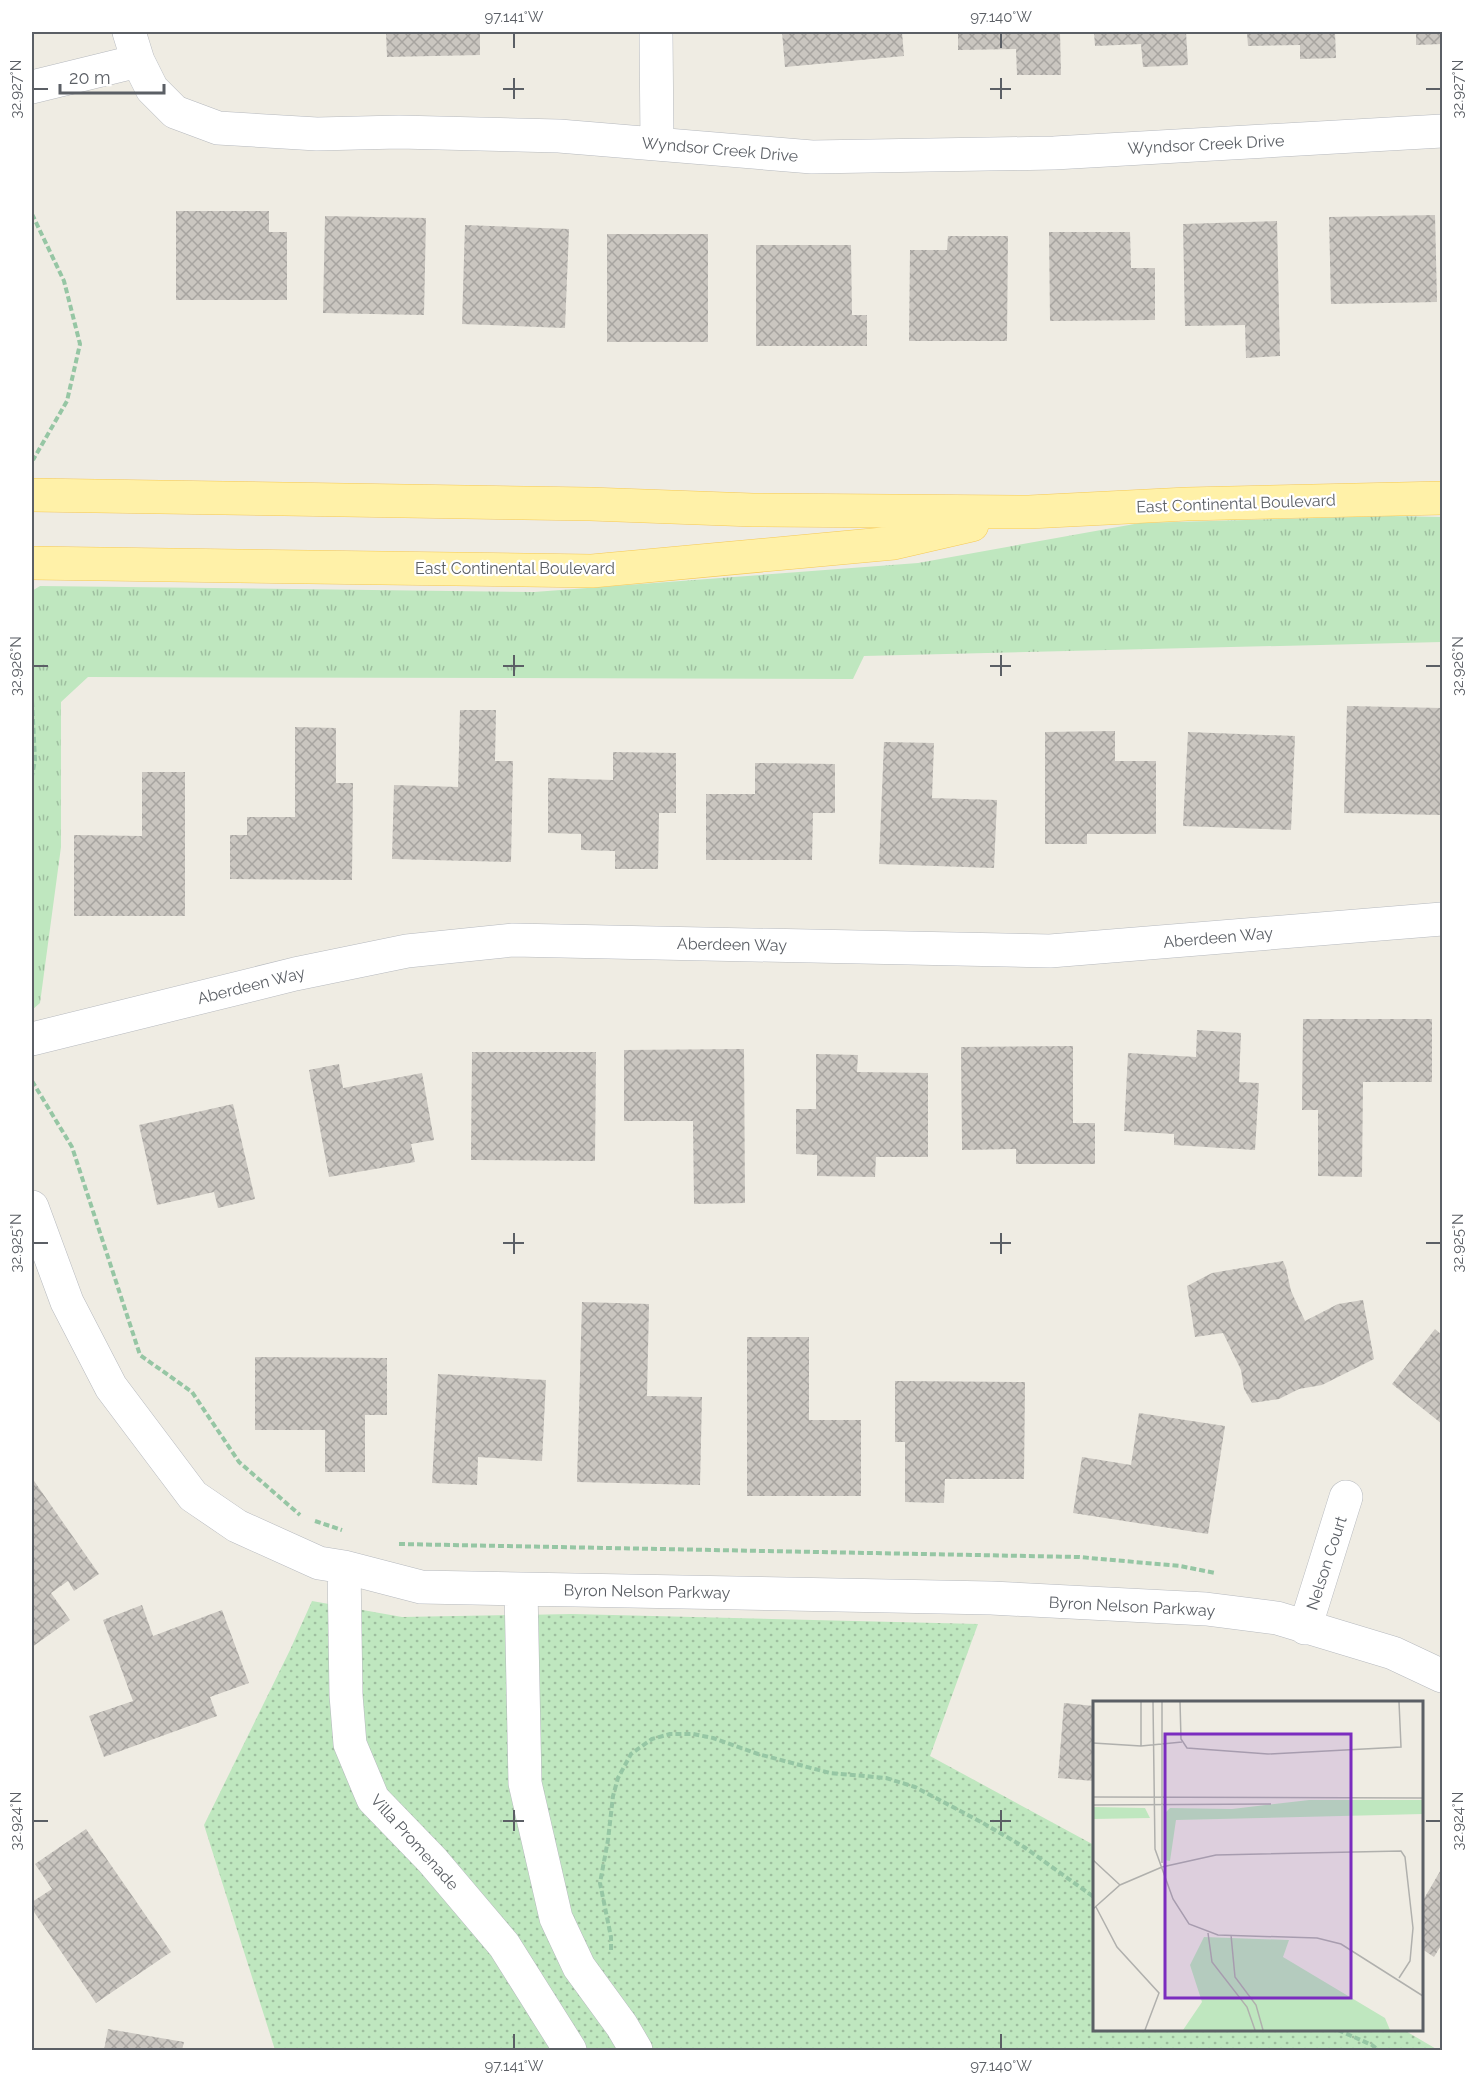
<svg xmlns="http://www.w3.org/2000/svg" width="1474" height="2082" font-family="Raleway,sans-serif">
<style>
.grass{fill:url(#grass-dots)}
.park{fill:url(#park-tufts)}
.building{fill:url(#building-cross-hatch)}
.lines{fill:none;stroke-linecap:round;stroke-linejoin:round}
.minor-casing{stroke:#b6b9be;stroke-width:34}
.major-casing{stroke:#f6c955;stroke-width:34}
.path{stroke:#96c6a4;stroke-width:4;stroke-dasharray:6 3;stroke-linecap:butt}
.minor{stroke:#fff;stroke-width:33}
.major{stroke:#fff1a8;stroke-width:33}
.ticks{fill:none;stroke:#5b5f65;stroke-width:2}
.labels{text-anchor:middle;stroke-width:4.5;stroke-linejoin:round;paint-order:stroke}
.street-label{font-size:16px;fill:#5b5f65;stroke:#fff}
.inset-road{fill:none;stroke:#b0b0ad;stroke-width:1.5}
.view{fill:#7b2cbf;fill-opacity:0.15;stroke:#7b2cbf;stroke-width:3}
.inset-edge{fill:none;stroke:#5b5f65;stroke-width:3}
.neatline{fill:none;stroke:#5b5f65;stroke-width:2}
.ticks-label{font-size:15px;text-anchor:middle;fill:#5b5f65}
</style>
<defs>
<pattern id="grass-dots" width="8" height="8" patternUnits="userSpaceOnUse" patternTransform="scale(1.5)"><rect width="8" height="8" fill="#bfe7bf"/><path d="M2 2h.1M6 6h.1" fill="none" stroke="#9ebe9f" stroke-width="1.8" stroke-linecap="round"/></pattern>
<pattern id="park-tufts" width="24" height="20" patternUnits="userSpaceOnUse" patternTransform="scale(1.5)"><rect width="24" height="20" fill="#bfe7bf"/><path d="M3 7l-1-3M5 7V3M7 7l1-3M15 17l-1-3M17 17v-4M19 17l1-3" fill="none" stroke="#9ebe9f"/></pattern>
<pattern id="building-cross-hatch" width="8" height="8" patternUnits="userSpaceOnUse" patternTransform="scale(1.5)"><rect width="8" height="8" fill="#cac6c0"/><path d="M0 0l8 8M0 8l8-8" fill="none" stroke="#a7a4a0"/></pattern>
</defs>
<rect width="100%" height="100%" fill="#efece3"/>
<path class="grass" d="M312 1601 402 1617 572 1614 978 1624 930 1756 1094 1845V2030H1404L1438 2050H275L204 1825 290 1650Z"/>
<path class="park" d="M1391 516 1442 517V642L864 656 853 679 88 677 61 702V847L40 1003 32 1010V591L40 586 534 592 918 563 1140 523Z"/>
<path class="building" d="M386 32H480V55L387 57Z
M782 32H902L904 56 785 67Z
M958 32H1060L1061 75H1017L1016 49 958 50Z
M1094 32H1186L1188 65 1143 67 1141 44 1095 46Z
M1247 32H1335L1336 58 1300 59V45L1248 46Z
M1416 32H1442V44L1416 45Z
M176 211H269V232H287V300H176Z
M1435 215 1437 302 1331 304 1329 217Z
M325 216 426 218 424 315 323 313Z
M1277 221 1280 356 1246 358 1245 325 1185 326 1183 224Z
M465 225 569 229 565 328 462 324Z
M1049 232H1130L1131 268H1155V320L1050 321Z
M607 234H708V342H607Z
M948 236H1008L1007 341H909L910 250H947Z
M756 245H851L852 315H867V346H756Z
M1347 706 1442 708V815L1344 813Z
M460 710H496L495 761H513L511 862 392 859 394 785 458 787Z
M295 727 336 728V783H353L352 880 230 879V835H247V817H295Z
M1115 731V761H1156V834H1087V844H1045V732Z
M1188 732 1295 736 1291 830 1183 826Z
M884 742 934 743 932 798 997 800 994 868 879 864Z
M613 752 676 753V813H659L658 869H615V851L581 850V834L548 833V778L613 780Z
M755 763 835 764V813H813L812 860H706V794H755Z
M142 772H185V916H74V835L142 836Z
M1303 1019H1432V1082H1363L1362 1177 1318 1176V1110H1302Z
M1197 1030 1241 1033 1239 1082 1259 1083 1255 1150 1174 1145V1134L1124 1131 1128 1053 1196 1057Z
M1073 1046V1123H1095V1164H1016V1149L962 1150 961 1047Z
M744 1049 745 1203 694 1204 693 1121H624V1050Z
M472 1052H596L595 1161 471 1160Z
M816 1054 858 1055 857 1072 928 1073V1157H876L875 1177 817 1176V1155L796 1154V1109H816Z
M339 1064 343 1088 422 1073 434 1140 411 1144 415 1162 329 1177 309 1070Z
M233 1104 255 1199 218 1208 214 1192 157 1205 139 1125Z
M1283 1261 1286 1268 1291 1291 1305 1321 1338 1304 1363 1300 1374 1359 1322 1385 1299 1389 1279 1399 1252 1403 1244 1389 1241 1370 1223 1333 1195 1337 1187 1286 1212 1273Z
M582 1302 649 1304 647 1396 702 1397 700 1485 577 1482Z
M1435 1329 1442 1335V1424L1392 1384Z
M747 1337H809V1420H861V1496H747Z
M255 1357 387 1358V1415H365V1472H325V1430H255Z
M438 1374 546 1380 542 1461 478 1457 477 1485 432 1483Z
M895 1381 1025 1382 1024 1479H945L944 1503 905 1502V1442H895Z
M1139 1413 1225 1426 1208 1534 1073 1513 1082 1457 1131 1465Z
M32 1478 99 1574 74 1591 68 1581 51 1593 70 1620 32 1647Z
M142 1605 153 1636 222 1610 249 1683 210 1697 217 1716 104 1757 89 1716 133 1701 103 1620Z
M1064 1703 1094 1706V1781L1058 1778Z
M86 1829 171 1952 96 2003 32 1909V1902L52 1889 35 1864Z
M1442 1868V1944L1434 1957 1422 1949V1902Z
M108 2029 184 2042 182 2050H104Z"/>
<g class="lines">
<g class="minor-casing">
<path id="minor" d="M129 32 138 61 152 89 175 112 218 128 317 134 399 132 559 136 812 157 1054 153 1442 131
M656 32 657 144
M32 87 138 61
M32 1039 295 974 407 951 513 940 1050 951 1442 919
M32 1207 67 1302 111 1387 193 1496 237 1526 319 1563 344 1567 421 1587 991 1598 1206 1609 1277 1618 1393 1653 1442 1676
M344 1567 346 1695 350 1744 373 1799 432 1860 504 1945 570 2050
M521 1589 525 1783 556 1918 579 1967 622 2026 636 2050
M1305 1628 1346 1497"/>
</g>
<g class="major-casing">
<path id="major" d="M32 495 590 504 753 510 1029 512 1187 504 1442 498
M32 563 592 571 894 543 972 525"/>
</g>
<path class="path" d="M32 214 64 281 80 344 67 401 33 460
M32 701 35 760 32 776
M32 1081 72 1147 140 1355 192 1392 239 1462 300 1515
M315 1521 342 1530
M399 1544 1079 1557 1180 1566 1215 1573
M611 1950V1937L600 1883 608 1840 613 1796 618 1778 631 1754 652 1739 670 1734H693L713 1738 758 1754 830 1773 886 1778 915 1787 983 1823 1024 1847 1094 1897
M1338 2030 1372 2045 1378 2050"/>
<use href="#minor" class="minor"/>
<use href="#major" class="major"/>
</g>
<path class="ticks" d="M514 33V48M1001 33V48M514 78V99M1001 78V99M33 89H48M503 89H524M990 89H1011M1426 89H1441M514 655V676M1001 655V676M33 666H48M503 666H524M990 666H1011M1426 666H1441M514 1233V1254M1001 1233V1254M33 1243H48M503 1243H524M990 1243H1011M1426 1243H1441M514 1810V1831M1001 1810V1831M33 1821H48M503 1821H524M990 1821H1011M1426 1821H1441M514 2034V2049M1001 2034V2049"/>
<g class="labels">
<g class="street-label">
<text transform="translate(1206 144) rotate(-3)" y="6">Wyndsor Creek Drive</text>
<text transform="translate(720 149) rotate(5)" y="6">Wyndsor Creek Drive</text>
<text transform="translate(1236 503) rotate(-2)" y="6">East Continental Boulevard</text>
<text x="515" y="574">East Continental Boulevard</text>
<text transform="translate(1218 937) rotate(-5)" y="6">Aberdeen Way</text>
<text transform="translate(732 944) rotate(1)" y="6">Aberdeen Way</text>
<text transform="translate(251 985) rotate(-14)" y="6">Aberdeen Way</text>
<text transform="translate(1326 1563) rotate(-72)" y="6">Nelson Court</text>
<text transform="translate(647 1591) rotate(1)" y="6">Byron Nelson Parkway</text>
<text transform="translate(1132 1606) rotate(3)" y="6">Byron Nelson Parkway</text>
<text transform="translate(415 1842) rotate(48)" y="6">Villa Promenade</text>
</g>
</g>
<g transform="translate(1093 1701)">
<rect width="330" height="330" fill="#efece3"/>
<path d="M111 236 196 239 190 256 292 317 297 329H90L109 301 97 264Z" fill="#bfe7bf"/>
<path d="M216 99H330V113L83 119 77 160 71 159V113L77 107 139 108ZM0 106 52 107 57 117 0 118Z" fill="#bfe7bf"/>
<path class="inset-road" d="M48 1V45M60 1 62 148 80 198 96 223 125 234 224 237 248 243 330 295M69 1V162M87 1 88 38 94 47 175 53 308 46 306 1M0 42 48 45 89 41M0 96 330 97M0 104 178 103M0 159 27 184M3 206 24 246 66 292 52 329M0 208 27 184 69 166 123 154 308 150 312 156 320 227 317 260 306 277M115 232 119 261 154 306 162 329M138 234 142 276 163 304 170 329"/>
<path class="view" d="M72 33H258V297H72Z"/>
<rect width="330" height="330" class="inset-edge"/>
</g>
<rect width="1474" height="2082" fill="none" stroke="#ffffff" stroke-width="66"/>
<path d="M60 84v9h104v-9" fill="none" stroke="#5b5f65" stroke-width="3"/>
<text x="69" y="84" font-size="18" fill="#5b5f65" stroke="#ffffff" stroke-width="4.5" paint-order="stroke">20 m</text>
<rect x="33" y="33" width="1408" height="2016" class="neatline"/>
<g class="ticks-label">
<text x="514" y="22">97.141°W</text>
<text x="1001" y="22">97.140°W</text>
<text transform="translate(16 89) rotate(-90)" y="5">32.927°N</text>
<text transform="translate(1458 89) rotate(-90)" y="5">32.927°N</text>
<text transform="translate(16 666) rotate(-90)" y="5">32.926°N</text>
<text transform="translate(1458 666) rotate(-90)" y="5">32.926°N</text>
<text transform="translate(16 1243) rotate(-90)" y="5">32.925°N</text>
<text transform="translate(1458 1243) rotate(-90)" y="5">32.925°N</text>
<text transform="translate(16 1821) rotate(-90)" y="5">32.924°N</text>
<text transform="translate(1458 1821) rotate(-90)" y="5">32.924°N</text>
<text x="514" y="2071">97.141°W</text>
<text x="1001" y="2071">97.140°W</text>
</g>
</svg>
